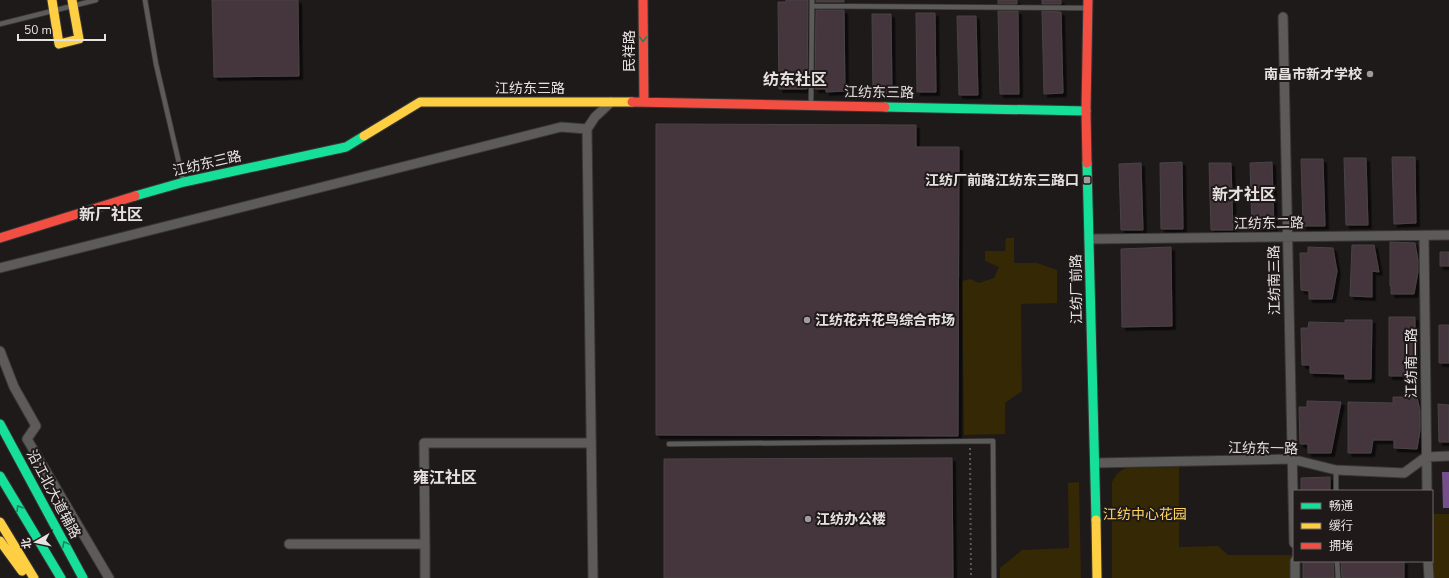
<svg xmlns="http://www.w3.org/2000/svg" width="1449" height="578" font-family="'Nunito Sans','Noto Sans SC',sans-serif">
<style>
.green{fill:#352804}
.water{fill:#744f8c}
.building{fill:#45363e;stroke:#484445;filter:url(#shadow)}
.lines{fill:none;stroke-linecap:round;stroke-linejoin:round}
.lane-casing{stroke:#383636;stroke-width:6}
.street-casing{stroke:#383636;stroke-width:11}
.fast-casing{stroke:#383636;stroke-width:11}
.slow-casing{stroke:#383636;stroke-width:11}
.jam-casing{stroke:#383636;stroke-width:11}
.path{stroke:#5b5959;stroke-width:2;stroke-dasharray:2 3;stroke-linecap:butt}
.lane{stroke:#5d5a5a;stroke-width:4.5}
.street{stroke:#5d5a5a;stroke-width:9}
.fast{stroke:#16e098;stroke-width:9}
.slow{stroke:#ffcf43;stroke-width:9}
.jam{stroke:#f24e42;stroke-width:9}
.oneway{stroke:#1a865f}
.poi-dot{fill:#a19c9c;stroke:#201919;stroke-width:1.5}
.labels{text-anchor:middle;stroke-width:4;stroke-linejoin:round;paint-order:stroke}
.street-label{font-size:14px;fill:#e7e2e2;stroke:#201919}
.poi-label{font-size:14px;font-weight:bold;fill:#e7e2e2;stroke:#201919;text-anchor:end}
.park-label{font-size:14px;fill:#ffd662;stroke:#201919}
.quarter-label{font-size:16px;font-weight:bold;fill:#e7e2e2;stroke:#201919}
</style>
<defs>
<filter id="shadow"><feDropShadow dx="3.5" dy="3.5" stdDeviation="0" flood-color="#0009"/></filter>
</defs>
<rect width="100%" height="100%" fill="#1f1a1a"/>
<path class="green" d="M1006 238H1014V263H1037L1057 270V303L1021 304 1022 391 1005 403V434L964 435 962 281 970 279 979 283 994 278 999 267 985 261V251H1005Z
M1179 467V547L1218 546 1228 555H1293V578H1112V482C1116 475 1118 471 1126 468Z
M1079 482 1081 578H1000V568L1022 550 1069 548 1068 483Z
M1432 514H1449V578H1430L1432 561Z"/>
<path class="water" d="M1442 472H1449V508H1443Z"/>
<path class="building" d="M212 0H298L299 76 214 77Z
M786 0H808L807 89H779L778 2H786Z
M816 0H844V2H816Z
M998 0H1017V4H998Z
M1042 0H1061V4H1042Z
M816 10H844L845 91 826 92V89H815Z
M998 11H1018L1019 94H1000Z
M1042 11 1061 12 1063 93 1044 94Z
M916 13H935L936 92H917Z
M872 14H891L892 93H873Z
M957 16H976L978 95H959Z
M656 124 916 125V147H959L958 436 656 435Z
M1392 157H1415L1416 223 1394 224Z
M1344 158H1366L1368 225H1346Z
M1301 159H1323L1325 226H1303Z
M1182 162 1183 229H1161L1160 163Z
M1272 162 1274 229 1252 230 1250 163Z
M1141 163 1143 230H1121L1119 164Z
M1209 163H1231L1233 230H1211Z
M1390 242 1415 243 1418 260V272L1414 294H1391V286H1390Z
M1352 245H1374L1379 272 1372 271V297L1350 296Z
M1171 247 1172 326 1122 327 1121 249Z
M1308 247 1333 248 1337 271 1332 299H1309V291L1301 290 1300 253H1308Z
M1440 252H1449V266H1440Z
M1389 317H1415V376H1389Z
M1345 320H1372L1371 379H1345V374L1310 373V365H1302L1301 328H1308L1309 322 1345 323Z
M1439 325H1449V363H1439Z
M1393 397H1417L1420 411V430L1417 449 1394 448V440H1373L1371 453H1348V402L1393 403Z
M1307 401 1341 402 1331 453H1308V444H1300L1299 407H1307Z
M1438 404 1449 405V442H1439Z
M952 458 953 578H664V459Z
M1330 477V491H1301V478Z
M1303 561H1333L1334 578H1303Z
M1341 561H1404V578H1342Z"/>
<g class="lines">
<g class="lane-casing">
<path id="lane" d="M145 0 156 64 183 180
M812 6 1086 8
M0 24 96 0
M811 103 812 0
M669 444 993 441 994 578
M1336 470V491
M1337 561 1338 578"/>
</g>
<g class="street-casing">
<path id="street" d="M1283 17 1294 543
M1424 236 1427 491
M1089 239 1449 235
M0 268 561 127 587 129
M0 351 14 387 36 426 27 439 109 578
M1095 463 1291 459 1336 470 1404 473 1426 457 1449 456
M289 544H425L424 443H591
M425 544V578
M1295 561V578
M1428 561 1429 578
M593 578 587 129 595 117 611 102"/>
</g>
<g class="fast-casing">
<path id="fast" d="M885 107 1086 111
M1087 163 1096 520
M135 196 184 182 346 147 364 136
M0 424 83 578
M0 476 61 578"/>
</g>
<g class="slow-casing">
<path id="slow" d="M52 0 59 44 79 39 72 0
M364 136 420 102H632
M1096 520 1097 578
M0 522 34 578
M0 541 22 571"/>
</g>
<g class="jam-casing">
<path id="jam" d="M643 0 644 102
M632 102 885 107
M1087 163 1086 111 1088 0
M0 238 135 196"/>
</g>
<path class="path" d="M970 448 971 578"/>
<use href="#lane" class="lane"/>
<use href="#street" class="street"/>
<use href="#fast" class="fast"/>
<use href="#slow" class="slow"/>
<use href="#jam" class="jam"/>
</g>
<defs><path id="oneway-chevron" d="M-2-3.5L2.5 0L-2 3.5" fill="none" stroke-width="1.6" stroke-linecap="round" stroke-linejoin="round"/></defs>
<g class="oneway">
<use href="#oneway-chevron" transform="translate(643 39) rotate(90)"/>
<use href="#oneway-chevron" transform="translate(19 508) rotate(-121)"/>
<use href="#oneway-chevron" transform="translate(65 544) rotate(-118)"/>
</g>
<g class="poi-dot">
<circle cx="1370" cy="74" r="4"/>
<rect x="1083" y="176" width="8" height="8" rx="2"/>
<circle cx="807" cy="320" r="4"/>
<circle cx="808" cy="519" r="4"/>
</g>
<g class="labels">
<g class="street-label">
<text transform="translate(629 51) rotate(-90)" y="5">民祥路</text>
<text x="530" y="93">江纺东三路</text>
<text transform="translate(879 92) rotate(1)" y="5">江纺东三路</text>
<text transform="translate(207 163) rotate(-13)" y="5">江纺东三路</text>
<text transform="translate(1269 223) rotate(-1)" y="5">江纺东二路</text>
<text transform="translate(1274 280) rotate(-91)" y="5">江纺南三路</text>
<text transform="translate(1076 289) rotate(-91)" y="5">江纺厂前路</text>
<text transform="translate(1411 363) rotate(-90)" y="5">江纺南二路</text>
<text transform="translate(1263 448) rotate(1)" y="5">江纺东一路</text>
<text transform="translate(54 494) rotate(62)" y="5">沿江北大道辅路</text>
</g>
<g class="poi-label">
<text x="1362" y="79">南昌市新才学校</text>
<text x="1079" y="185">江纺厂前路江纺东三路口</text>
<text x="815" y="325" text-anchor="start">江纺花卉花鸟综合市场</text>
<text x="816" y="524" text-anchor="start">江纺办公楼</text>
</g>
<g class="park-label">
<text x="1145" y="519">江纺中心花园</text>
</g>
<g class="quarter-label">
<text x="795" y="85">纺东社区</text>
<text x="1244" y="200">新才社区</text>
<text x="111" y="220">新厂社区</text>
<text x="445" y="483">雍江社区</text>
</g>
</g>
<rect x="1293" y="490" width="140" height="72" fill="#201919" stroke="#706969"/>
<rect x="1301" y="503" width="20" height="6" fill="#16e098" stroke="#706969"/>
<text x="1329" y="510" font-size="12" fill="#e7e2e2">畅通</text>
<rect x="1301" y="523" width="20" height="6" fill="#ffcf43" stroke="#706969"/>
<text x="1329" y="530" font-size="12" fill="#e7e2e2">缓行</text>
<rect x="1301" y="543" width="20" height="6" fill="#f24e42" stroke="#706969"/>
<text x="1329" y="550" font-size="12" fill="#e7e2e2">拥堵</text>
<g transform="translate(36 542) rotate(261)" stroke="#201919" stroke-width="3" paint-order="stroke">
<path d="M0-3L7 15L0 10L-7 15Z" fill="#e7e2e2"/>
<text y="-6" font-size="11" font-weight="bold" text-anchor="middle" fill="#e7e2e2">北</text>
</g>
<path d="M18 34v6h87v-6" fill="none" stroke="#e7e2e2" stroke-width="2"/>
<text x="24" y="34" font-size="12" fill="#e7e2e2" stroke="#201919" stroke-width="3" paint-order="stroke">50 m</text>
</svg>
